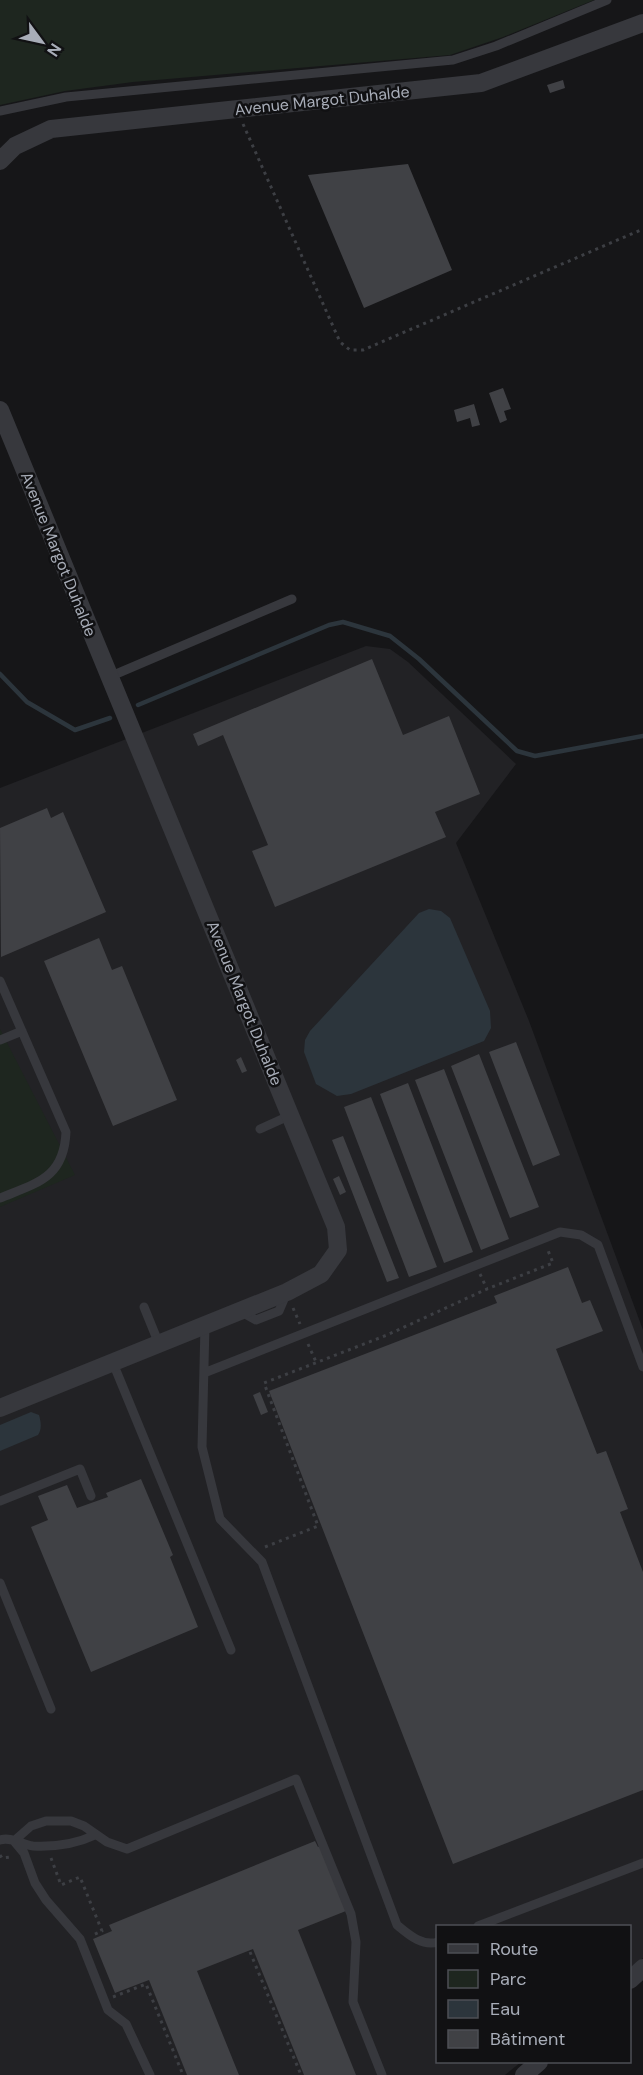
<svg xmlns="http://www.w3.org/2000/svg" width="643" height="2075" font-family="'DM Sans',sans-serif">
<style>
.built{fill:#222225}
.green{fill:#1e261f}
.water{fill:#2c353c}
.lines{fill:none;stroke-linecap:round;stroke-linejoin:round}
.stream{stroke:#2c353c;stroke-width:4.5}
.building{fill:#404145}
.path{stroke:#3d3f44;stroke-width:3;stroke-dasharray:3 4.5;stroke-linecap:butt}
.lane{stroke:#37383d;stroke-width:9}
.street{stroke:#37383d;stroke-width:18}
.labels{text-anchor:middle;stroke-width:5;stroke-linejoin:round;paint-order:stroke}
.street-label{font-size:16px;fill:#a8adb8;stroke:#111113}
</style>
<rect width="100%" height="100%" fill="#161618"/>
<path class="built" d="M366 646 390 649 408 662 516 764 456 843 529 1021 643 1330V1958L630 1969V1926H438V2062H521L505 2075H0V788Z"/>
<path class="green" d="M0 0H594L503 37 450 55 133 82 65 91 0 105Z
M0 1029 75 1175 0 1207Z"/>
<path class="water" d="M429 909 441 911 450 918 490 1011 491 1028 484 1041 351 1094 337 1096 316 1084 304 1052 305 1040 310 1031 419 913Z
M31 1412 39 1415C41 1422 42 1429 38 1435L0 1451V1425Z"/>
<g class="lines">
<path class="stream" d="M0 674 27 702 75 730 110 718
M138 705 329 625 343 622 390 636 419 659 517 751 535 756 643 736"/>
</g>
<path class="building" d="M563 80 565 88 550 93 547 85Z
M408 164 452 270 364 308 308 175Z
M503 388 511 409 504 411 507 420 500 423 489 393Z
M474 404 480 425 472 427 470 418 457 422 454 410Z
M372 659 403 735 449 716 480 794 435 812 446 837 275 907 252 851 268 845 223 735 198 746 193 734Z
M47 808 51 818 63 812 106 912 1 957 0 828Z
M99 938 112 970 122 966 177 1100 113 1126 44 961Z
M516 1042 560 1155 533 1166 489 1052Z
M479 1054 539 1207 510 1218 451 1066Z
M241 1057 247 1071 242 1073 236 1060Z
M444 1069 509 1239 481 1250 415 1080Z
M408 1083 473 1252 444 1263 380 1094Z
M371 1097 437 1267 409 1277 344 1107Z
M343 1136 399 1278 387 1282 332 1140Z
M339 1176 346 1192 340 1195 333 1179Z
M568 1267 582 1303 590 1300 603 1331 556 1349 597 1454 606 1451 628 1509 620 1512 643 1572V1790L453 1864 269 1391 497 1303 494 1296Z
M260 1392 268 1412 261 1415 253 1395Z
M141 1479 173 1555 170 1557 198 1627 91 1672 31 1527 48 1520 38 1496 67 1485 77 1508 108 1497 106 1493Z
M315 1841 318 1847 320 1846 346 1911 298 1930 356 2075H304L253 1949 197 1971 239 2075H187L149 1980 115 1993 93 1939 112 1931 109 1925Z"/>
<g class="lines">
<path class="path" d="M243 124 340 342 350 350H363L643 229
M480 1274 487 1289
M293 1308 300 1324
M308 1344 316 1362
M265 1547 318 1526 264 1383 387 1335 487 1289 553 1263 547 1248
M0 1855 2 1858 11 1857
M51 1858 61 1885 80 1877 102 1931 91 1936
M250 1952 301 2075
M113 1997 146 1984 183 2075"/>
<path class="lane" d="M0 111 66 97 453 60 496 46 607 0
M109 677 292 599
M0 981 66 1132C64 1178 37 1183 0 1198
M0 1040 22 1031
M260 1129 291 1115
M144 1307 159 1344
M240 1311 256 1320 279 1311 287 1292
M205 1325 202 1447 220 1519 262 1562 397 1925C408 1934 422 1947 438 1942
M113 1363 231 1650
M204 1373 560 1232 581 1235 598 1245 643 1367
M0 1501 80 1469 91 1496
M0 1583 51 1709
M0 1840C11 1836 22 1845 33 1846 54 1847 76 1844 95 1835
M14 1841 31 1826 46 1821H71L84 1826 107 1842 127 1849 296 1779 351 1914 356 1942 353 2002 382 2075
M14 1841 24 1853 35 1883 46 1900 80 1939 108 2010 126 2024 150 2075
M478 1926 643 1863"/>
<path class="street" d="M0 161 15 146 51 129 481 83 643 23
M0 410 336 1227 338 1250 321 1274 287 1292 0 1408
M630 1980 643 1968
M524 2075 539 2062"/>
</g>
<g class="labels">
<g class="street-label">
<text transform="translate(322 100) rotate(-6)" y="6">Avenue Margot Duhalde</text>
<text transform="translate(59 554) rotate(68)" y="6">Avenue Margot Duhalde</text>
<text transform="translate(245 1003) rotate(68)" y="6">Avenue Margot Duhalde</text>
</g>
</g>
<rect x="436" y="1925" width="195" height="138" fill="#111113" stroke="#4d4f55" stroke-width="1.5"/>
<rect x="448" y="1944" width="30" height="9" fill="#37383d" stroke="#4d4f55" stroke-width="1.5"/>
<text x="490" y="1955" font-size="18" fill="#a8adb8">Route</text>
<rect x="448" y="1970" width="30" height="18" fill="#1e261f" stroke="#4d4f55" stroke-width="1.5"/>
<text x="490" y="1985" font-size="18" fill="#a8adb8">Parc</text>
<rect x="448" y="2000" width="30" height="18" fill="#2c353c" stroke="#4d4f55" stroke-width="1.5"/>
<text x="490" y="2015" font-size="18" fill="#a8adb8">Eau</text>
<rect x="448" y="2030" width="30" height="18" fill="#404145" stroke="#4d4f55" stroke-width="1.5"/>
<text x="490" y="2045" font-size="18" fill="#a8adb8">Bâtiment</text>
<g transform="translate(42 42) rotate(123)" stroke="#111113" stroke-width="4.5" paint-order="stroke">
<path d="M0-4.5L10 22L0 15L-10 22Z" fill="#a8adb8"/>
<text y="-9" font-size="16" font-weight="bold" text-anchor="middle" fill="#a8adb8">N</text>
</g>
</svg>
